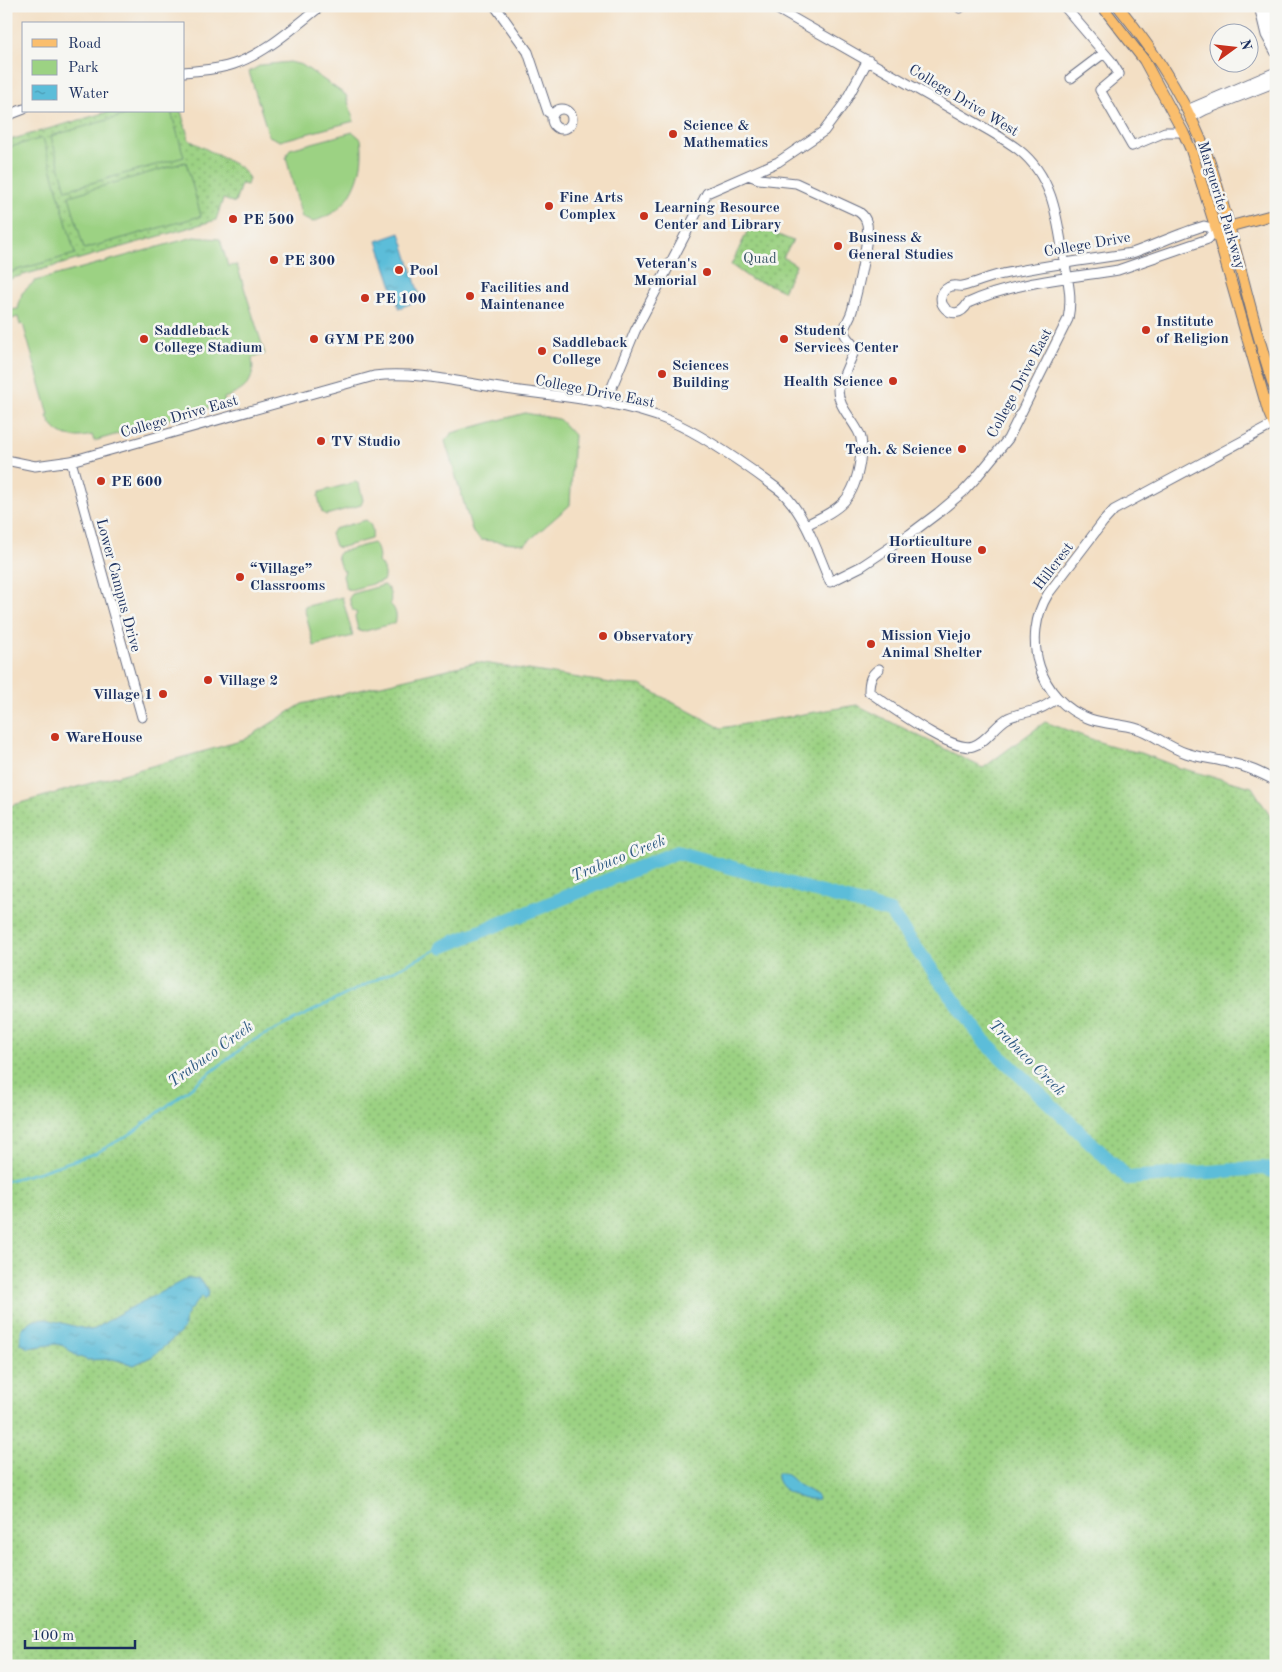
<svg xmlns="http://www.w3.org/2000/svg" width="1282" height="1672" font-family="'Old Standard TT',serif">
<style>
.green{fill:url(#green-dots);stroke:#5c8070}
.pitch{fill:#9cd283;stroke:#5c8070}
.water{fill:url(#water-ripples);stroke:#3b769c}
.lines{fill:none;stroke-linecap:round;stroke-linejoin:round}
.stream{stroke:#5bbdd9;stroke-width:2.5}
.river{stroke:#5bbdd9;stroke-width:14}
.minor-casing{stroke:#676d82;stroke-width:11}
.major-casing{stroke:#676d82;stroke-width:12}
.minor{stroke:#fff;stroke-width:9}
.major{stroke:#fabe6d;stroke-width:10}
.poi-dot{fill:#c8321e;stroke:#f6f6f2;stroke-width:2}
.labels{text-anchor:middle;stroke-width:5;stroke-linejoin:round;paint-order:stroke}
.street-label{font-size:15px;fill:#1b2f5e;stroke:#f6f6f2}
.poi-label{font-size:15px;font-weight:bold;fill:#1b2f5e;stroke:#f6f6f2;text-anchor:start}
.park-label{font-size:15px;fill:#3b5867;stroke:#f6f6f2}
.water-label{font-size:16px;font-style:italic;fill:#2e5a83;stroke:#f6f6f2}
</style>
<defs>
<pattern id="green-dots" width="8" height="8" patternUnits="userSpaceOnUse" patternTransform="scale(1.25)"><rect width="8" height="8" fill="#9cd283"/><path d="M2 2h.1M6 6h.1" fill="none" stroke="#7eab6e" stroke-width="1.8" stroke-linecap="round"/></pattern>
<pattern id="water-ripples" width="26" height="14" patternUnits="userSpaceOnUse" patternTransform="scale(1.25)"><rect width="26" height="14" fill="#5bbdd9"/><path d="M2 4q2-2 4 0t4 0M15 11q2-2 4 0t4 0" fill="none" stroke="#4a9ab3"/></pattern>
</defs>
<rect width="100%" height="100%" fill="#f6f6f2"/>
<filter id="ink" filterUnits="userSpaceOnUse"><feTurbulence type="fractalNoise" baseFrequency=".02" numOctaves="2"/><feDisplacementMap in="SourceGraphic" scale="10" xChannelSelector="R" yChannelSelector="G"/><feConvolveMatrix kernelMatrix="1 2 1 2 8 2 1 2 1" color-interpolation-filters="sRGB"/></filter>
<filter id="wash" filterUnits="userSpaceOnUse"><feTurbulence type="fractalNoise" baseFrequency=".0096" numOctaves="4" result="noise"/><feDisplacementMap in="SourceGraphic" scale="20" xChannelSelector="R" yChannelSelector="G"/><feGaussianBlur stdDeviation="1.12" result="paint"/><feColorMatrix in="noise" values="0 0 0 0 0 0 0 0 0 0 0 0 0 0 0 0 0 1.4 0 .05"/><feComposite in="paint" operator="in"/></filter>
<g filter="url(#wash)">
<rect width="100%" height="100%" fill="#f3dfc4"/>
<path class="green" d="M111 111H181L189 140 240 167 249 178 247 185 241 184 235 203 223 199 216 220 6 280V141Z
M750 226 757 229 761 228 793 241 783 257 796 265 783 291 768 284 752 280 731 265Z
M477 662 617 684 640 685 721 728 857 705 983 768 1045 722 1105 744 1144 754 1180 768 1252 787 1270 816 1276 828V1666H6V807L244 740 302 704Z"/>
<path class="pitch" d="M290 62 302 65 346 95 354 121 280 141 269 136 249 72 261 65Z
M140 111H171L184 157 66 190 51 136Z
M353 132 361 139C365 165 357 195 334 212 328 216 320 219 313 222L302 218 286 157 290 149Z
M43 138 75 254 6 273V148Z
M186 162 201 216 84 249 69 196Z
M194 237 220 239 228 266 237 265 265 354 252 358C256 382 245 391 224 398L225 403 94 441 92 435C72 440 55 437 47 416L49 415 23 324 20 325 18 317 6 321V314L9 313V310L18 309 22 293 35 281Z
M525 413 559 419 574 435 570 505 525 544 481 540 473 533 445 441 452 433Z
M355 482 359 484 363 500 361 505 326 515 322 512 318 496 320 492Z
M366 520C372 524 374 533 371 539L339 548 335 546 331 534 334 529Z
M373 543C378 547 380 556 378 562 383 566 386 575 383 581L350 590 346 588 343 576 345 571 341 569 337 556 340 552Z
M384 585C390 589 392 597 390 604 395 608 398 616 395 623L362 632 358 630 355 617 357 613 353 611 349 598 352 594Z
M342 597 353 636 314 646 304 607Z"/>
<path class="water" d="M400 233 421 300 399 308 377 241Z
M188 1278 200 1279 208 1291 207 1297 204 1300 202 1296 188 1312 184 1322V1327L180 1333 153 1356 134 1365 113 1359 87 1360 75 1355 64 1346 56 1344 28 1348 20 1343 22 1328 33 1320 46 1319 90 1330 95 1329 115 1316Z
M777 1473C789 1472 792 1481 800 1486 806 1490 811 1491 817 1496L818 1500C804 1502 774 1490 777 1473Z"/>
<g class="lines">
<path class="stream" d="M6 1181 39 1172 96 1153 132 1133 250 1042 442 947"/>
<path class="river" d="M442 947 677 852 890 912 982 1039 1128 1178 1263 1168 1276 1172"/>
</g>
</g>
<g filter="url(#ink)">
<g class="lines">
<g class="minor-casing">
<path id="minor" d="M495 6 528 52 548 112 553 115
M958 6 960 8 962 6
M1064 6 1111 61 1119 74 1100 90 1132 146 1165 132H1183
M1259 6 1266 35 1276 53
M1267 6 1276 37
M184 72C200 70 218 70 234 64 266 53 294 27 321 6
M1071 78 1104 53
M552 119a10 10 0 1 1 20 0a10 10 0 1 1-20 0Z
M1187 110 1276 72
M6 116 24 109
M1190 118 1205 110 1276 82
M748 175 759 179 796 183 859 212C863 215 866 219 867 224 870 237 856 296 852 311 850 318 846 323 844 329 843 337 853 342 855 349L838 389C838 406 850 416 858 431 864 440 861 451 860 461 854 502 840 508 806 525
M1204 226 1216 229 1208 239 1118 270C1068 278 1014 282 968 303 954 328 928 298 949 287 954 284 958 287 963 286 977 283 990 276 1003 274 1046 265 1089 260 1132 253 1156 245 1179 233 1204 226Z
M605 404 635 331 707 193 778 162 824 131 844 104 868 60
M1276 423 1114 510 1103 522 1048 594C1021 638 1038 701 1090 719 1104 724 1120 724 1135 728 1153 733 1167 747 1186 753 1200 758 1216 759 1230 763 1247 766 1261 773 1276 781
M6 460 35 466 71 461 374 376C418 371 462 383 506 389 560 397 619 400 670 421 706 436 750 468 782 492 806 516 817 551 830 582L862 566 910 534 938 513 963 492 975 479 1008 439 1068 319C1073 295 1067 278 1063 254 1057 216 1052 176 1019 150 1010 143 1000 137 990 131L772 6
M71 461 142 717
M879 669C870 675 869 682 869 692 889 705 952 753 973 746 987 742 995 725 1008 718 1018 713 1028 713 1038 709 1045 707 1051 702 1058 698"/>
</g>
<g class="major-casing">
<path id="major" d="M1102 6 1144 60 1183 132 1191 150 1216 229 1268 411 1276 430
M1118 6C1156 53 1190 106 1210 163 1236 239 1250 318 1276 393
M1224 228 1276 214"/>
</g>
<use href="#minor" class="minor"/>
<use href="#major" class="major"/>
</g>
</g>
<g class="poi-dot">
<circle cx="673" cy="134" r="5"/>
<circle cx="549" cy="206" r="5"/>
<circle cx="644" cy="216" r="5"/>
<circle cx="233" cy="219" r="5"/>
<circle cx="838" cy="246" r="5"/>
<circle cx="274" cy="260" r="5"/>
<circle cx="399" cy="270" r="5"/>
<circle cx="707" cy="272" r="5"/>
<circle cx="470" cy="296" r="5"/>
<circle cx="365" cy="298" r="5"/>
<circle cx="1146" cy="330" r="5"/>
<circle cx="144" cy="339" r="5"/>
<circle cx="314" cy="339" r="5"/>
<circle cx="784" cy="339" r="5"/>
<circle cx="542" cy="351" r="5"/>
<circle cx="662" cy="374" r="5"/>
<circle cx="893" cy="381" r="5"/>
<circle cx="321" cy="441" r="5"/>
<circle cx="962" cy="449" r="5"/>
<circle cx="101" cy="481" r="5"/>
<circle cx="982" cy="550" r="5"/>
<circle cx="240" cy="577" r="5"/>
<circle cx="603" cy="636" r="5"/>
<circle cx="871" cy="644" r="5"/>
<circle cx="208" cy="680" r="5"/>
<circle cx="163" cy="694" r="5"/>
<circle cx="55" cy="737" r="5"/>
</g>
<g class="labels">
<g class="street-label">
<text transform="translate(964 100) rotate(31)" y="5">College Drive West</text>
<text transform="translate(1222 205) rotate(73)" y="5">Marguerite Parkway</text>
<text transform="translate(1087 244) rotate(-10)" y="5">College Drive</text>
<text transform="translate(1019 383) rotate(-62)" y="5">College Drive East</text>
<text transform="translate(595 391) rotate(11)" y="5">College Drive East</text>
<text transform="translate(179 416) rotate(-16)" y="5">College Drive East</text>
<text transform="translate(1053 566) rotate(-53)" y="5">Hillcrest</text>
<text transform="translate(119 585) rotate(75)" y="5">Lower Campus Drive</text>
</g>
<g class="poi-label">
<text x="683" y="130">Science &amp;<tspan x="683" dy="17">Mathematics</tspan></text>
<text x="559" y="202">Fine Arts<tspan x="559" dy="17">Complex</tspan></text>
<text x="654" y="212">Learning Resource<tspan x="654" dy="17">Center and Library</tspan></text>
<text x="243" y="224">PE 500</text>
<text x="848" y="242">Business &amp;<tspan x="848" dy="17">General Studies</tspan></text>
<text x="284" y="265">PE 300</text>
<text x="697" y="268" text-anchor="end">Veteran's<tspan x="697" dy="17">Memorial</tspan></text>
<text x="409" y="275">Pool</text>
<text x="480" y="292">Facilities and<tspan x="480" dy="17">Maintenance</tspan></text>
<text x="375" y="303">PE 100</text>
<text x="1156" y="326">Institute<tspan x="1156" dy="17">of Religion</tspan></text>
<text x="154" y="335">Saddleback<tspan x="154" dy="17">College Stadium</tspan></text>
<text x="794" y="335">Student<tspan x="794" dy="17">Services Center</tspan></text>
<text x="324" y="344">GYM PE 200</text>
<text x="552" y="347">Saddleback<tspan x="552" dy="17">College</tspan></text>
<text x="672" y="370">Sciences<tspan x="672" dy="17">Building</tspan></text>
<text x="883" y="386" text-anchor="end">Health Science</text>
<text x="331" y="446">TV Studio</text>
<text x="952" y="454" text-anchor="end">Tech. &amp; Science</text>
<text x="111" y="486">PE 600</text>
<text x="972" y="546" text-anchor="end">Horticulture<tspan x="972" dy="17">Green House</tspan></text>
<text x="250" y="573">“Village”<tspan x="250" dy="17">Classrooms</tspan></text>
<text x="881" y="640">Mission Viejo<tspan x="881" dy="17">Animal Shelter</tspan></text>
<text x="613" y="641">Observatory</text>
<text x="218" y="685">Village 2</text>
<text x="153" y="699" text-anchor="end">Village 1</text>
<text x="65" y="742">WareHouse</text>
</g>
<g class="park-label">
<text x="760" y="263">Quad</text>
</g>
<g class="water-label">
<text transform="translate(618 857) rotate(-22)" y="6">Trabuco Creek</text>
<text transform="translate(210 1053) rotate(-36)" y="6">Trabuco Creek</text>
<text transform="translate(1028 1057) rotate(45)" y="6">Trabuco Creek</text>
</g>
</g>
<rect width="1282" height="1672" fill="none" stroke="#f6f6f2" stroke-width="25"/>
<rect x="22" y="22" width="162" height="90" fill="#f6f6f2" stroke="#9ea6b7"/>
<rect x="32" y="39" width="25" height="8" fill="#fabe6d" stroke="#9ea6b7"/>
<text x="68" y="48" font-size="15" fill="#1b2f5e">Road</text>
<rect x="32" y="60" width="25" height="15" fill="#9cd283" stroke="#9ea6b7"/>
<text x="68" y="72" font-size="15" fill="#1b2f5e">Park</text>
<rect x="32" y="85" width="25" height="15" fill="url(#water-ripples)" stroke="#9ea6b7"/>
<text x="68" y="98" font-size="15" fill="#1b2f5e">Water</text>
<g transform="translate(1234 48) rotate(75)"><circle r="24" fill="#f6f6f2" stroke="#9ea6b7"/>
<path d="M0-4L9 19L0 12L-9 19Z" fill="#c8321e"/>
<text y="-8" font-size="14" font-weight="bold" text-anchor="middle" fill="#1b2f5e">N</text>
</g>
<path d="M25 1640v8h110v-8" fill="none" stroke="#1b2f5e" stroke-width="2.5"/>
<text x="32" y="1640" font-size="15" fill="#1b2f5e" stroke="#f6f6f2" stroke-width="4" paint-order="stroke">100 m</text>
</svg>
